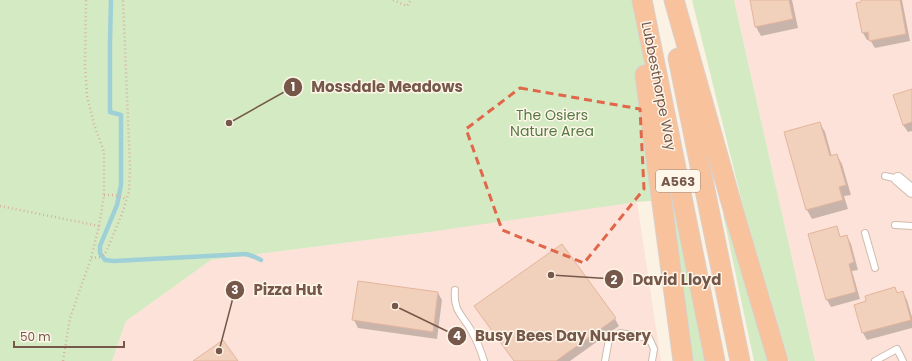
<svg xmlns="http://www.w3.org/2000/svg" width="912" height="361" font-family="Poppins,sans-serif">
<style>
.commercial{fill:#fce2d8}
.green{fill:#d4eac3}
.shadow{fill:#0003}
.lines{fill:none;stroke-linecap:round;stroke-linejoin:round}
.stream{stroke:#9fd0d7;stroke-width:4.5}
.building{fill:#f1d0bc;stroke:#e4b59c}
.service-casing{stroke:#d0bcae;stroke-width:8}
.minor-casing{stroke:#d0bcae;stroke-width:14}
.trunk-casing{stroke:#d8d0cc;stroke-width:21}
.path{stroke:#d6b39f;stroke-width:2.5;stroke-dasharray:1 3;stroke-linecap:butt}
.service{stroke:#fff;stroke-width:6}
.minor{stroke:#fff;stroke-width:12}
.trunk{stroke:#f8c29c;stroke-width:19}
.marked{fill:none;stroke:#e0674a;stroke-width:3;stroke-dasharray:8 5;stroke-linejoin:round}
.labels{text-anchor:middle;stroke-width:3;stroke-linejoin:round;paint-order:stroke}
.shield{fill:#fff6ea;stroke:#9e877a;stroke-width:1}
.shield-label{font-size:13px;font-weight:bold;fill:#75584a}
.street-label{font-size:14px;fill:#75584a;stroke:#fff6ea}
.park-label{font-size:14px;fill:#547a42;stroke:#fff6ea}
.leader{fill:none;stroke:#75584a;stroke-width:1.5}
.callout-dot{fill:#75584a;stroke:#fff6ea;stroke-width:1.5}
.mark-label{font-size:12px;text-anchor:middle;font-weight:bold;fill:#fff}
.callout-label{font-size:15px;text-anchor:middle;font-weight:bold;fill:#75584a;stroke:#fff6ea;stroke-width:3;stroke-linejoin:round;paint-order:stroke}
</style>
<rect width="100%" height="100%" fill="#fcf2e4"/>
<path class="commercial" d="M734 0H912V361H815Z
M637 202 661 361H112L126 321 211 260 422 233 471 224Z"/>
<path class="green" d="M0 0H635L659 170 679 183 715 361H683L662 200 637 202 422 233 211 260 126 321 112 361H0Z
M692 0H734L815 361H789L743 206Z
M733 209 778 361H754L723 214Z"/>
<path class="shadow" d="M751 0H792L798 28 761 36 756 27Z
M862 0H902L910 41 875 48 870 40H867L863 33 857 4 862 3Z
M912 90V131L908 132 903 125 895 95Z
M820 123 825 132 832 157 837 155 842 164 851 195 844 196 848 209 812 219 807 210 785 133Z
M836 227 841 238 847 236 851 244 858 270 852 271 860 299 831 307 827 300Z
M895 289 898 294 903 293 907 300 912 317V328L867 340 863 333 855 306Z
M438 293 442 300 437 339 358 328 354 320Z
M480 314 615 319 619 326 570 361H514Z"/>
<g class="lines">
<path class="stream" d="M111 0 110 41V112L121 115V185L117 205 100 246V253L105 260 114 261 246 254 255 257 261 260"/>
</g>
<path class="building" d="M750 0H789L793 19 755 27Z
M861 0H900L906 34 869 41 868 32 862 33 856 3 861 2Z
M912 89V122L903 125 893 95Z
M820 122 830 156 837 154 846 185 839 187 843 200 806 210 784 132Z
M837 226 840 237 847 235 854 262 849 264 856 292 826 300 808 234Z
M562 244 616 318 556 361H514L474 306Z
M358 281 438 292 433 332 352 320Z
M895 287 897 293 903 291 911 320 862 333 854 305 866 301 865 296Z
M223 340 238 361H193Z"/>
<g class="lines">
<g class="service-casing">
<path id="service" d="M885 176 898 179
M895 225 912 226
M865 233 875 268
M455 290C453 312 463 315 472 332 477 341 481 351 484 361
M605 361 609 339 620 333 649 338 654 349 652 361
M875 361 897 349 903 361"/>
</g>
<g class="minor-casing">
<path id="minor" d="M898 179 912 191"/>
</g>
<g class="trunk-casing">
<path id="trunk" d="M642 0 715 361
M674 0 733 209 778 361
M678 58 740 361
M645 75 683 361"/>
</g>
<path class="path" d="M393 0 407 6 411 0
M104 195H115L126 199
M0 206 99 226
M91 258 101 257 106 252 122 214 129 192 130 166 123 0
M63 361 70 318 91 258 99 226 104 195V152L94 124 87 96 85 66 86 0"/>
<use href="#service" class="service"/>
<use href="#minor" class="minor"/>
<use href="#trunk" class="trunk"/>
</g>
<path class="marked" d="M520 88 640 109 644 189 584 263 502 230 466 129Z"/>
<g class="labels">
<rect class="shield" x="656" y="170" width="44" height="22" rx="3"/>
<g class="shield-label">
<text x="678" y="186">A563</text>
</g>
<g class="street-label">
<text transform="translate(659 86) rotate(79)" y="5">Lubbesthorpe Way</text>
</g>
<g class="park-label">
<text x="552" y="120">The Osiers<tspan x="552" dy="16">Nature Area</tspan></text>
</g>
</g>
<path class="leader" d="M229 123L293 87M551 275L614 279M219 351L235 290M395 306L457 336"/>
<g class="callout-dot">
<circle cx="229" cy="123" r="4"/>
<circle cx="551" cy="275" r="4"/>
<circle cx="219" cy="351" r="4"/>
<circle cx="395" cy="306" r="4"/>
<circle cx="293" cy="87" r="10"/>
<circle cx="614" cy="279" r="10"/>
<circle cx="235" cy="290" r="10"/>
<circle cx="457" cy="336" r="10"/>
</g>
<g class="mark-label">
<text x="293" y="91">1</text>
<text x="614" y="284">2</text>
<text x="235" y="294">3</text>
<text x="457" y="340">4</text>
</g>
<g class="callout-label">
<text x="387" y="92">Mossdale Meadows</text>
<text x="677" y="285">David Lloyd</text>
<text x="288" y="295">Pizza Hut</text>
<text x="563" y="341">Busy Bees Day Nursery</text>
</g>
<path d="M14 341v6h110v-6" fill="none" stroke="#75584a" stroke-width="2"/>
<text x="20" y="341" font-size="12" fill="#75584a" stroke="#fff6ea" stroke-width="3" paint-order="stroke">50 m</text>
</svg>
